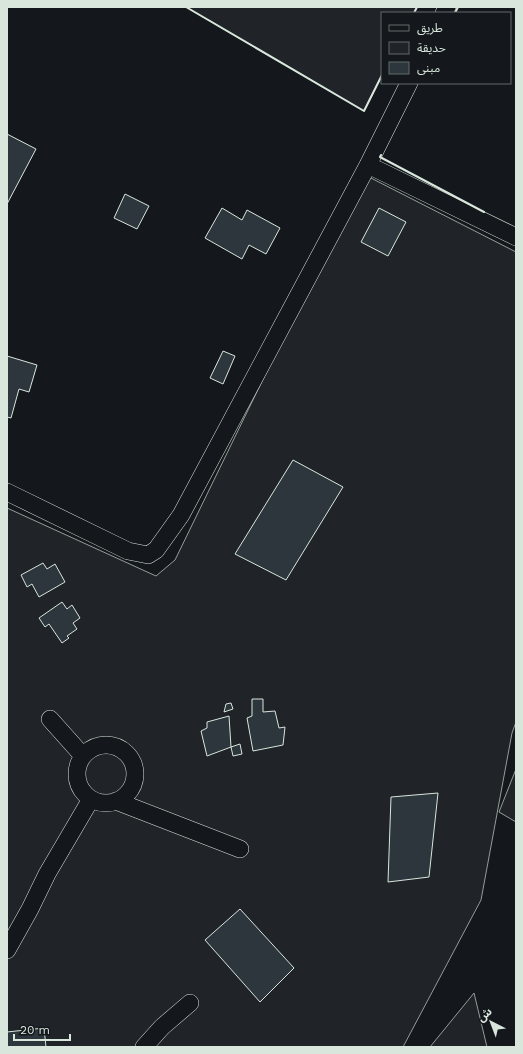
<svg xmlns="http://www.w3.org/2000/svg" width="523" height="1054" font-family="'Work Sans','Noto Sans Arabic',sans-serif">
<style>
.green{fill:#202428;stroke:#939e99}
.building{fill:#2c363c;stroke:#d8e6dc}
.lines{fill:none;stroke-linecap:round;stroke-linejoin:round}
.street-casing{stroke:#d8e6dc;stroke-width:18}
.street{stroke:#14181c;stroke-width:17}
.wall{stroke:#d8e6dc;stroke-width:2}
</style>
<rect width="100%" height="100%" fill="#14181c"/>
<path class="green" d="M186 7H417L414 13H382V75L364 111Z
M363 174 516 252V722L512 733 481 900 403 1047H7V508L156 576 175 560Z
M516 769V822L499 812Z
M474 993 487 1047H430Z"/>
<path class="building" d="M7 134 36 149 7 204Z
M125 194 149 206 137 229 114 218Z
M222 208 242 220 247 210 280 228 266 254 249 245 242 259 205 238Z
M379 208 406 222 388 256 361 242Z
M223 351 235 356 223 384 210 378Z
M7 356 37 365 29 392 19 389 11 418 7 417Z
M293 460 343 487 286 580 235 554Z
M43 563 47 569 55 564 65 582 39 597 32 584 27 587 21 575Z
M62 602 67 609 72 605 80 618 73 623 77 629 67 636 69 638 62 643 49 624 45 627 39 618Z
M252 699H263V712L275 711 279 728 285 727 283 745 253 751 247 718 252 716Z
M231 703 233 709 224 712 226 704Z
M229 716 231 747 207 756 201 731 207 728V722Z
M240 744 242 754 233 756 231 747Z
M438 793 429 877 388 882 391 797Z
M240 909 294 968 260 1002 205 940Z
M44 1028 46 1047H7V1032Z"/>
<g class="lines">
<g class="street-casing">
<path id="street" d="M444 13 447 7
M368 165 516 237
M7 492 128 551 148 555 156 550 181 515 368 165 409 83
M50 719 83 756
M77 774a29 29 0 1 1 58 0a29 29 0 1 1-58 0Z
M116 801 240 849
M7 950 30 909 47 874 91 799
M144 1047 162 1027 190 1003"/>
</g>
<use href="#street" class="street"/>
<path class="wall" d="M186 7 364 111 382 75
M414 13 417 7
M455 13 458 7
M381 155 380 157 484 212"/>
</g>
<rect width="523" height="1054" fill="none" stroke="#d8e6dc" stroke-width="16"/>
<rect x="381" y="12" width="130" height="72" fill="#14181c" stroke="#626a69"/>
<rect x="389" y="25" width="20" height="6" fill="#14181c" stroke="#626a69"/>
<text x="417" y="32" font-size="12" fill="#d8e6dc">طريق</text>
<rect x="389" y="42" width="20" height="12" fill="#202428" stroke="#626a69"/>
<text x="417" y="52" font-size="12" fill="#d8e6dc">حديقة</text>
<rect x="389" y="62" width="20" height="12" fill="#2c363c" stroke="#626a69"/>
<text x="417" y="72" font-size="12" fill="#d8e6dc">مبنى</text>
<g transform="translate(491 1022) rotate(318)" stroke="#14181c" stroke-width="3" paint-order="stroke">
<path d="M0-3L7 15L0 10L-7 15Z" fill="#d8e6dc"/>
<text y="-6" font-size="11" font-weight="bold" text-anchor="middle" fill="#d8e6dc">ش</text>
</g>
<path d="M14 1034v6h56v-6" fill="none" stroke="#d8e6dc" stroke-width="2"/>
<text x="20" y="1034" font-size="12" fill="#d8e6dc" stroke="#14181c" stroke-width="3" paint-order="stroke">20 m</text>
</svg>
